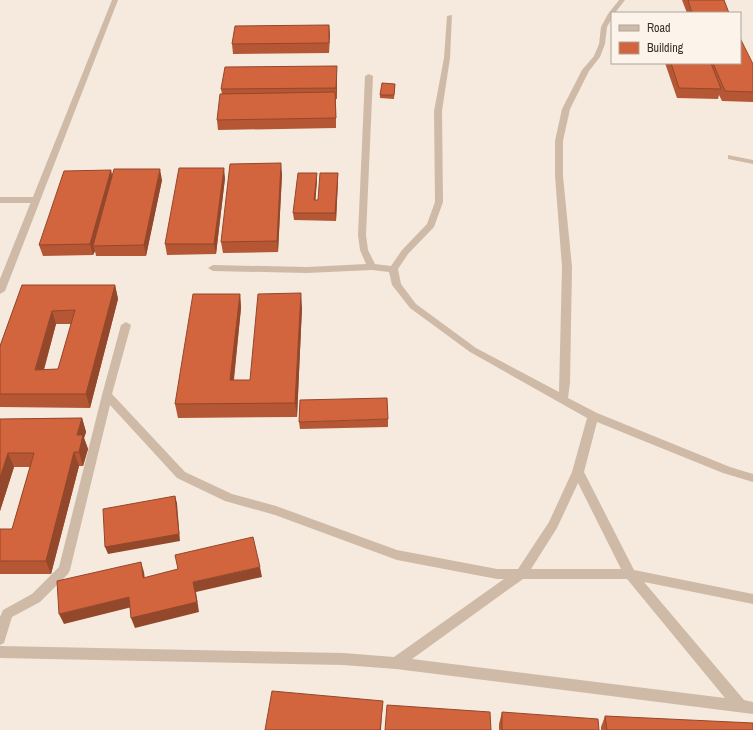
<svg xmlns="http://www.w3.org/2000/svg" width="753" height="730" font-family="'Archivo Narrow',sans-serif">
<style>
.lines{fill:none;stroke-linecap:round;stroke-linejoin:round}
.service{fill:#cfbaa7;fill-rule:evenodd}
.minor{fill:#cfbaa7;fill-rule:evenodd}
.wall{fill:#b55734;fill-rule:evenodd}
.shaded-wall{fill:#93472b}
.building{fill:#d2653d;stroke:#93472b;fill-rule:evenodd}
</style>
<rect width="100%" height="100%" fill="#f5eadd"/>
<g class="lines">
<path class="service" d="M619 0H625L615 13H612V18L607 27 605 44 600 57 589 71 570 109 563 141V176L572 267 570 383 568 398 597 413 730 467 753 474V482L723 473 597 422 584 472 634 570 753 594V604L644 582 744 700 753 702V714L396 669 343 665 0 658V646L343 653 394 657 504 579H497L397 560 275 515 225 501 177 478 110 405 70 570 68 574 40 602 12 617 4 643 0 645V617L3 610 32 594 59 567 102 395 121 325 126 322 131 325 112 394 185 472 232 494 276 506 397 550 497 569H518L549 522 572 472 587 418 470 352 410 308 392 285 389 272 372 270 307 273 213 271 208 268 213 265 307 267 366 264 360 250 358 235 365 76 369 74 373 76 366 235 368 250 375 264 391 266 402 250 427 224 435 202 434 111 444 58 447 16 452 15 450 58 442 111 443 202 434 227 408 254 398 269 401 284 416 304 476 348 559 392 562 267 555 176V141L562 109 582 70 594 56 599 44 601 27 608 14ZM578 483 621 569H531L557 528ZM523 579H627L725 698 412 659Z
M728 155 753 160V164L728 159Z
M0 197H35L39 200 35 203H0Z"/>
<path class="minor" d="M112 0H118L5 291 0 294V279Z"/>
</g>
<path class="wall" d="M682 0H724L729 13H687Z
M329 25V53L233 54 232 44Z
M665 63H740L753 64V102L722 101 719 95 718 99 677 98Z
M337 76V99H336V128L218 130 217 120 222 94 221 89Z
M395 84 394 99 380 98V95Z
M111 170 112 176 162 180 146 256H96L95 251 93 255 43 256 39 245Z
M338 173V180L336 221 294 220 293 213 317 180 315 200H318Z
M282 174 278 252 223 253 221 242Z
M225 178 216 254 167 255 165 244Z
M22 285H115L118 299 90 408 0 407V346ZM56 324H71L58 369 44 370Z
M240 294 241 308 234 380H250L302 307 297 417 178 418 175 404Z
M82 418 86 432 84 438 88 449 83 466H79L51 574H0V529H12L30 467H14L0 511V419Z
M388 419V427L300 429 299 422Z
M502 712 599 730H499V724Z
M605 716 753 730H601V727Z"/>
<path class="shaded-wall" d="M329 25 330 34 329 53Z
M337 66V99L336 88Z
M281 163 282 174 278 252 277 241Z
M224 168 225 178 216 254 214 244Z
M160 169 162 180 146 256 144 245Z
M111 170 113 181 93 246 95 251 93 255 90 244Z
M317 173V180L315 207 314 200Z
M338 173V180L336 221 335 213Z
M115 285 118 299 90 408 86 394Z
M301 293 302 307 297 417 295 403Z
M240 294 241 308 232 394 230 380Z
M52 311 56 324 40 383 35 370Z
M82 418 86 432 84 438 88 449 83 466 79 452 77 435Z
M74 452 79 466 51 574 46 561Z
M8 453 14 467 0 511V478Z
M175 496 177 503 180 541 108 554 105 547Z
M141 562 144 572 146 588 143 578Z
M260 567 262 577 196 592 199 612 135 628 131 618 193 582Z
M129 597 132 607 64 624 59 614Z
M383 701 382 713 381 730H380Z"/>
<path class="building" d="M688 0H724L729 13H692Z
M329 25V43L232 44 235 26Z
M740 38 753 64V92L725 91 713 63H740Z
M671 63H711L721 89 679 88Z
M337 66 336 88 221 89 225 67Z
M382 83 395 84 394 95H380Z
M335 92 336 118 217 120 220 94Z
M281 163 277 241 221 242 230 164Z
M179 168H224L214 244H165Z
M114 169H160L144 245 93 246Z
M111 170 90 244 39 245 64 171Z
M298 173H317L314 200H318L320 173H338L335 213H293Z
M22 285H115L86 394H0V346ZM75 310 58 369 35 370 52 311Z
M301 293 295 403 175 404 193 294H240L230 380H250L258 294Z
M387 398 388 419 299 422 300 400Z
M82 418 77 435H83L79 452H74L46 561H0V529H12L34 453H8L0 478V419Z
M175 496 179 534 105 547 103 509Z
M253 537 260 567 193 582 197 602 131 618 129 597 59 614 57 581 141 562 143 578 178 569 175 555Z
M272 691 383 701 380 730H265Z
M387 705 490 712 491 730H385Z
M502 712 598 719 599 730H502Z
M605 716 753 723V730H607Z"/>
<rect x="611" y="12" width="130" height="52" fill="#fcf4ea" stroke="#aea59c"/>
<rect x="619" y="25" width="20" height="6" fill="#cfbaa7" stroke="#aea59c"/>
<text x="647" y="32" font-size="12" fill="#3a2e28">Road</text>
<rect x="619" y="42" width="20" height="12" fill="#d2653d" stroke="#aea59c"/>
<text x="647" y="52" font-size="12" fill="#3a2e28">Building</text>
</svg>
